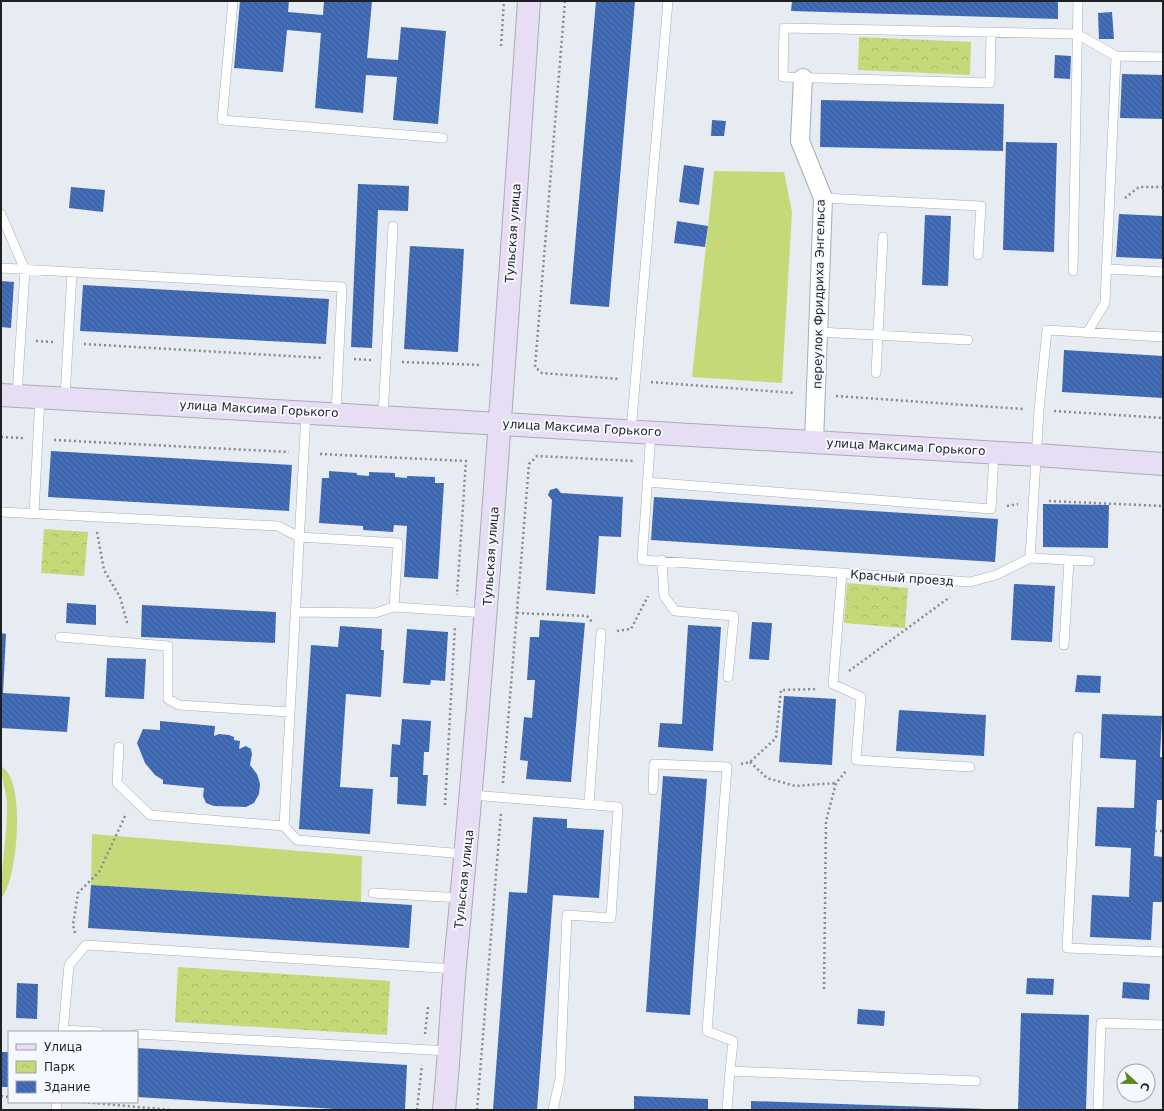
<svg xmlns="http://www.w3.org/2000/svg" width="1164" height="1111" font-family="'DejaVu Sans',sans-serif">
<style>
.grass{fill:#c6d979}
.park{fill:url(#park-crowns)}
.building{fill:url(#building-back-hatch)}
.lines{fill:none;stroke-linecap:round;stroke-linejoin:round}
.lane-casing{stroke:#a9adb3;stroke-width:10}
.street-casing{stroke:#a9adb3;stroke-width:20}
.secondary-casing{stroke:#a9adb3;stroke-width:24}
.path{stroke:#86898e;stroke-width:2.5;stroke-dasharray:2 3;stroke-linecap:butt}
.lane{stroke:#fff;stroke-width:9}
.street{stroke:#fff;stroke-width:18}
.secondary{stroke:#e7ddf4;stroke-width:22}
.labels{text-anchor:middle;stroke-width:4;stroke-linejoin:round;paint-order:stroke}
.street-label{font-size:12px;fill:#1f2023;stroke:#f5f8fe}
</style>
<defs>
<pattern id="park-crowns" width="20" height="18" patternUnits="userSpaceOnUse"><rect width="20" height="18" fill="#c6d979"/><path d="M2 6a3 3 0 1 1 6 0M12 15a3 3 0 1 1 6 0" fill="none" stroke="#aaba68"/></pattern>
<pattern id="building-back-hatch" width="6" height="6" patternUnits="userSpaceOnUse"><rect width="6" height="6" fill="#436db6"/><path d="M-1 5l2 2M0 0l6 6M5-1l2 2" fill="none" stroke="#375994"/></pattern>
</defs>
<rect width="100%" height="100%" fill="#e7ebf2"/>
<path class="grass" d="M714 171 784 172 792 212 782 383 692 377Z
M1 766C26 780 17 865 7 888 6 892 3 895 1 899 1 867 7 837 7 806 7 791 1 780 1 766Z
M92 834 362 856 361 902 91 885Z"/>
<path class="park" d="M859 37 971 42 970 75 858 70Z
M44 529 88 532 84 576 41 573Z
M847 583 908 588 905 628 844 623Z
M178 967 390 981 387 1035 175 1022Z"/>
<path class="building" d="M240 1H289L288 12 323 15 324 1H372L367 58 398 60 401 27 446 31 438 124 393 120 397 77 366 75 363 113 315 108 321 33 287 30 283 72 234 68Z
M596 1H635L609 307 570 304Z
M792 1H1058V19L791 11Z
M1112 12 1114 39H1099L1098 13Z
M1055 55 1071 56 1070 79 1054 78Z
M1122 74 1163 75V119L1120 118Z
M821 100 1004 104 1003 151 820 147Z
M712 120 726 121 724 136H711Z
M1006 142 1057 143 1054 252 1003 250Z
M684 165 704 168 699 205 679 202Z
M358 184 409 186 408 211 378 210 372 348 351 347Z
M71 187 105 190 103 212 69 208Z
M1119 214 1163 216V259L1116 257Z
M925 215 951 216 948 286 922 285Z
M677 221 708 226 705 247 674 243Z
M410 246 464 249 458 352 404 349Z
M1 281 14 282 11 328 1 327Z
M83 285 329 299 326 344 80 331Z
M1064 350 1163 356V398L1062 392Z
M51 451 292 465 289 511 48 497Z
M329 471 357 473V475L369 476V472L395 473V477L407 478V476L435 477V483H444L438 579 404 577 407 526 394 525 393 532 363 530V526L319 523 322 478H329Z
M557 488 561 493 623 497 621 537 599 536 595 594 546 590 552 500 548 495 550 490Z
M654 497 998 519 995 562 651 540Z
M1043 504 1109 505 1108 548 1043 547Z
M1014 584 1055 586 1052 642 1011 640Z
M67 603 96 605V625L66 623Z
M142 605 276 612 275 643 141 637Z
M540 620 585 623 571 782 526 779 528 761 520 760 524 717 532 718 535 680H527L530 637H539Z
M752 622 772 623 769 660 749 659Z
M688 625 721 627 713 751 658 747 660 723 682 724Z
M340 626 382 629 381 650H384L381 697 346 694 340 787 373 789 370 834 299 829 311 645 338 647Z
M407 629 448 632 445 681 431 680 430 685 403 683Z
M1 633 6 634 3 693 70 697 67 732 1 728Z
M107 658 146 659 144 699 105 697Z
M1077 675 1101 676 1100 693 1075 692Z
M784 696 836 699 832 765 779 762Z
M899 710 986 715 984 756 896 751Z
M1102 714 1162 716 1160 757H1163V800H1157L1154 856 1163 857V902H1153L1151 940 1090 937 1092 895 1129 897 1131 848 1095 846 1097 807 1134 808 1136 760 1100 758Z
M402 719 431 721 429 752H424L423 775H428L426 806 397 804 398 777H390L392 744 400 745Z
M160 721 215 726 214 736 219 734 229 735 234 737V740L240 741 239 749 246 746 251 749 252 754 250 765 257 774 260 784 259 794 254 803 246 807 214 806 206 803 203 796 204 788 163 784V780L155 775 145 763 137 743 143 729 160 730Z
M663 776 707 779 690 1015 646 1012Z
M533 817 567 819V828L604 830 599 898 553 895 537 1110H493L509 892 527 893Z
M91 885 412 905 409 948 88 928Z
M1027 978 1054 979 1053 995 1026 994Z
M1123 982 1150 984 1149 1000 1122 998Z
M17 983 38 984 37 1019 16 1018Z
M858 1009 885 1011 884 1026 857 1024Z
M1021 1013 1089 1015 1086 1110H1018Z
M137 1048 407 1065 405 1110H352L137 1097Z
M1 1052H9V1087H1Z
M634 1096 708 1099V1110H634Z
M751 1101 986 1109V1110H751Z"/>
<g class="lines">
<g class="lane-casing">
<path id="lane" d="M233 1 222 120 443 138
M991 32 990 83 783 77 784 28 1077 34 1116 56 1163 57
M823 198 981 206 978 255
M1 214 25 270 17 395
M1 268 342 287 336 414
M1108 269 1163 272
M1073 271 1078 1
M819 332 968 340
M1087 333 1105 303 1116 56
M876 373 883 237
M65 398 72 272
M383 417 393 226
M631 431 668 1
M651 432 642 560 842 573
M647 482 991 509 994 452
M1 512 278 526 299 537 398 543 394 607 486 613
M34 514 40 397
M1030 558 1090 561
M662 560 664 596 675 611 734 616 728 677
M295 612 375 613 394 607
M60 637 168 646V699L179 705 289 712
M1064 645 1069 560
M1078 737 1067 948 1163 952
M119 747 117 783 150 815 284 826 306 412
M970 767 856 760 861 697 833 684 842 573 970 582 996 575 1030 558 1039 410 1047 330 1163 337
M653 790 654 764 727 767 707 1031 733 1041 730 1071
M472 795 618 807 611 918 567 915 560 1078 553 1110
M589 804 601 633
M284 826 297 840 465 854
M373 893 462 898
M63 1030 99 1032
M63 1032 69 965 86 945 455 969
M137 1034 449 1051
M56 1110 57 1102
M727 1110 730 1071 976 1081
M1098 1110 1101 1023 1163 1025"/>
</g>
<g class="street-casing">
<path id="street" d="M803 78 800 141 823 198 814 442"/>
</g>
<g class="secondary-casing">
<path id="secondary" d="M1 395 1037 455 1163 464
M444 1110C449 1062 451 1013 455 965 486 644 507 323 529 1"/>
</g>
<path class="path" d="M565 1 535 367 542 373 620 379
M501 46 504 1
M1125 198 1139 187H1163
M36 341 53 342
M84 344 323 358
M354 359 371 360
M402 362 482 365
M651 382 795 393
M836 396 1023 409
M1054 411 1163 418
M1 437 23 438
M54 440 289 452
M320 454 466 461 457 595
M1049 501 1163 506
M1007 506 1018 504
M97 532 104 570 120 597 128 626
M517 613 587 616 592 622
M617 631 631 629 648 596
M849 671 950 597
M750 762 767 778 795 786 836 783
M741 764 750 762 776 738 781 690 818 689
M503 783 529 464 537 456 633 461
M445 805 455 626
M1155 831H1163
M75 933 73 925 78 893 99 872 126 814
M824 989 826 821 836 783 846 771
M425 1034 428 1007
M1 1096 9 1097
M83 1102 171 1110
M417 1110 422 1065
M477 1110 501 813"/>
<use href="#lane" class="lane"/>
<use href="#street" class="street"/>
<use href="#secondary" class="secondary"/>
</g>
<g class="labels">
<g class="street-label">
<text transform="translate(513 233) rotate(-86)" y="4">Тульская улица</text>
<text transform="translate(819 294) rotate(-89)" y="4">переулок Фридриха Энгельса</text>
<text transform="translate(259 409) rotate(3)" y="4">улица Максима Горького</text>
<text transform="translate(582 428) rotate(3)" y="4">улица Максима Горького</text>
<text transform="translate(906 447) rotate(3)" y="4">улица Максима Горького</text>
<text transform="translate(491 556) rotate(-86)" y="4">Тульская улица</text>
<text transform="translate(902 578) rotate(4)" y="4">Красный проезд</text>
<text transform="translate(464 879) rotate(-84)" y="4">Тульская улица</text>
</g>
</g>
<rect width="1164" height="1111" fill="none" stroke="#1f2023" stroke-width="4"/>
<rect x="8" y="1031" width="130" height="72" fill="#f5f8fe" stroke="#9fa2a6"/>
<rect x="16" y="1044" width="20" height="6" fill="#e7ddf4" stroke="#9fa2a6"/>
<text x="44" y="1051" font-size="12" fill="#1f2023">Улица</text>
<rect x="16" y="1061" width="20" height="12" fill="url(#park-crowns)" stroke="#9fa2a6"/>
<text x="44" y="1071" font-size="12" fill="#1f2023">Парк</text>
<rect x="16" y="1081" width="20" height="12" fill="url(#building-back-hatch)" stroke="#9fa2a6"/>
<text x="44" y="1091" font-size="12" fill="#1f2023">Здание</text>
<g transform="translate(1136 1083) rotate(112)"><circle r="19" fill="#f5f8fe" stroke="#9fa2a6"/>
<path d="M0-3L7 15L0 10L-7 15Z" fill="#5b8818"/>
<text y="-6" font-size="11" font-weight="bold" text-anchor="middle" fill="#1f2023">С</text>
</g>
</svg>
